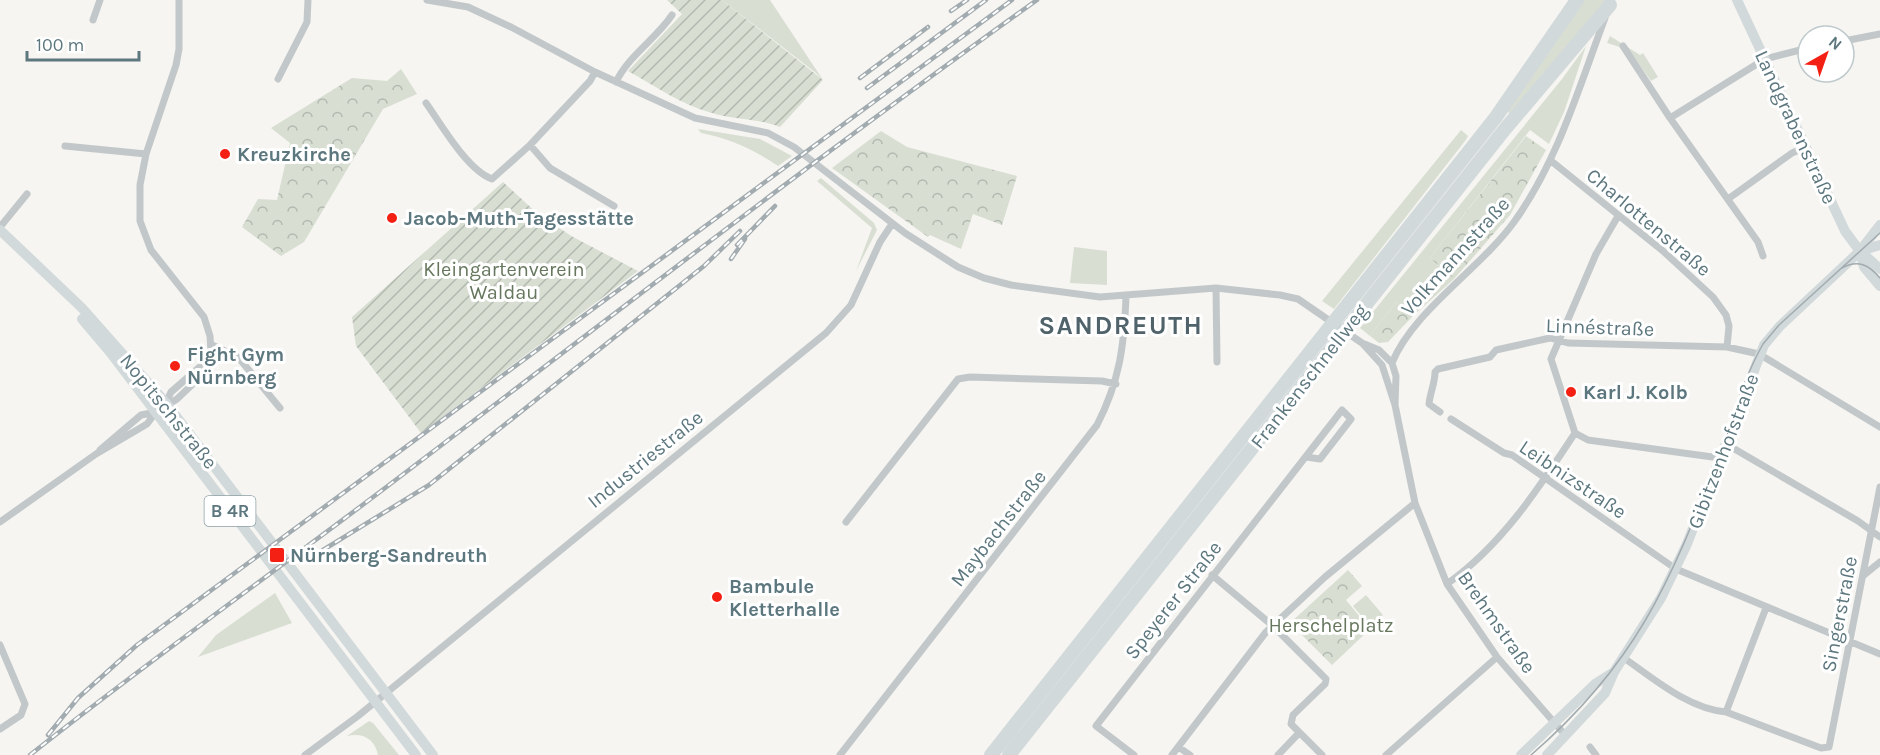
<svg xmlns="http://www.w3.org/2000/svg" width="1880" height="755" font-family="Karla,sans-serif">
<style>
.grass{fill:#d8ded2}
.forest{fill:url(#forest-crowns)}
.garden{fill:url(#garden-furrows)}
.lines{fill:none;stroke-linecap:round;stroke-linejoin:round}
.street{stroke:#c2c8ca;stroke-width:7}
.secondary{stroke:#d2d9db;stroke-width:10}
.primary{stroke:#d2d9db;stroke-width:10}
.highway{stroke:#d2d9db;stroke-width:14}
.tram{stroke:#a2abaf;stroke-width:1.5}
.rail-casing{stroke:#a2abaf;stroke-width:4.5}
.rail{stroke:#fff;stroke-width:2;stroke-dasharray:7;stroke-linecap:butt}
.poi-dot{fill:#f42013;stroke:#fff;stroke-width:2}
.labels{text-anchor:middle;stroke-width:6;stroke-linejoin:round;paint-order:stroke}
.shield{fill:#fff;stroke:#8ea0a5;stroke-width:1.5}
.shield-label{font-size:18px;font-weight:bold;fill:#5d777f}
.street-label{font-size:20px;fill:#5d777f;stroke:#fff}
.poi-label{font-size:20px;font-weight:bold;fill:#5d777f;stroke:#fff;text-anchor:start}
.park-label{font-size:20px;fill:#66775d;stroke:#fff}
.district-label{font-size:26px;font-weight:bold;letter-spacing:1.5px;fill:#50636a;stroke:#fff}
</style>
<defs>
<pattern id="forest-crowns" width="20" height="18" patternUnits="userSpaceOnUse" patternTransform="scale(1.5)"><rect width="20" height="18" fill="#d8ded2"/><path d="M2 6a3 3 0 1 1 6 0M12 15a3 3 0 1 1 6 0" fill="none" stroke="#b2b9b0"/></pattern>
<pattern id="garden-furrows" width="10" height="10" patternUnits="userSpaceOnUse" patternTransform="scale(1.5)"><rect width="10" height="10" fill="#d8ded2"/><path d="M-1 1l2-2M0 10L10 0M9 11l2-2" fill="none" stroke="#b2b9b0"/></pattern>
</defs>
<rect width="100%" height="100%" fill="#f6f5f1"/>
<path class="grass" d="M722 0H770L823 80 816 73Z
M1581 0H1608L1511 114 1506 111Z
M1610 36 1640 55 1643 53 1658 77 1651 81 1629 50 1607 43Z
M1586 46 1564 112 1549 144 1530 130 1430 258 1454 279 1413 316 1396 302 1370 336 1360 328 1562 79Z
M698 129 760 139 792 156 778 166C753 149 728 138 701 133Z
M1461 130 1468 136 1465 141 1334 309 1322 301Z
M821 178 874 223 877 230 856 271 872 228 817 181Z
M1074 247 1107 251V285L1070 283Z
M275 593 292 623 198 657 216 635Z
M1366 595 1383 615 1370 626 1353 606Z
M369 721 373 723 399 755H378C375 739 363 732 347 736Z"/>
<path class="forest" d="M401 69 417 94 383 109 304 242 281 256 242 227 258 199 277 200 290 143 271 128 352 78 387 81Z
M881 131 907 147 1017 176 1002 225 973 214 961 249 930 235 928 237 832 168Z
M1526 136 1546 150 1510 215 1454 279 1430 258Z
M1396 302 1413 316 1388 342 1379 343 1370 336Z
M1348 570 1362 586 1346 600 1370 629 1332 665 1290 623Z"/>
<path class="garden" d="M667 0H722L823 80 780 127C757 118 734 120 712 113 682 105 655 86 628 71L682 14Z
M503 182 539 215 573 237 638 271 421 433 356 346 352 317Z"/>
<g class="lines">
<path class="street" d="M427 0 468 7 511 27 595 72 695 118 768 133 794 147 905 233 958 267 984 278 1011 285 1100 297 1216 288 1280 295 1298 299 1362 343 1379 350 1392 363 1396 376 1395 405
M93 20 100 0
M1844 41 1880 34
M1623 46 1670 118 1758 242 1763 256
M278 79 307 22 308 0
M616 82C629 55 656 39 672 15
M426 103C441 124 467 170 492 179L530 145 590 81 595 72
M1670 118 1765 59 1808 48
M530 145 550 168 614 206
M65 146 146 154
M1550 160 1663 251 1713 297 1726 315 1729 326 1727 347
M1728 199 1792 153 1806 147
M0 227 27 194
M1216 288 1217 362
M1362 343 1382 365 1395 405 1415 503 1447 584 1497 657 1566 736
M212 345 238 357 280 408
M1392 363C1413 311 1480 269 1514 222 1558 161 1579 87 1605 18
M166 403 171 392 202 365
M1440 412 1429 404C1430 393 1435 383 1435 372L1438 369 1490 357 1496 350 1550 338 1568 343 1727 347 1759 354 1880 427
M1451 419 1504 453 1512 455 1676 569 1880 654
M1575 433 1588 440 1720 458
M1726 444 1858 521 1880 537
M100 450 141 415 156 412
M0 522 96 454 147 424 156 412 177 399 196 381 211 352 210 336 204 317 151 250 140 221V185L146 154 176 65 179 49V0
M846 522 958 379 970 377 1102 381 1116 384
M1212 575 1273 626 1326 679 1325 684 1293 715 1291 724 1322 755
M1864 575 1880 562
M1447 584C1502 545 1539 488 1575 433L1551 359 1596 254 1618 216
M0 645 25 704 21 715 0 729
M1624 658C1654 679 1689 709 1726 712L1821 748 1829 747 1880 487
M1726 712 1766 608
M1590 747 1596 755
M1180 748 1190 755
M305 755 358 716 826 333 851 305 880 242 892 224
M840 755 1097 425C1120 380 1124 346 1126 297
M1134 755 1096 726 1342 410 1351 419 1320 459 1306 457
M1172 755 1266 632 1325 577 1415 503
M1278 755 1298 734
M1386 755 1497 657"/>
<path class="secondary" d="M1737 0 1845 231 1859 250 1880 269
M1860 251 1864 267 1880 286
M1860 251 1880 245
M1521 755 1595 684 1614 672
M1547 755 1605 693 1614 672 1661 598 1687 544 1764 345 1780 326 1860 251 1880 225"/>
<path class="primary" d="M0 230 82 308 166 403 433 755
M82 319 110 352 416 755"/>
<path class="highway" d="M991 755 1496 117 1577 0
M1009 755 1505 129 1610 5"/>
<path class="tram" d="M1842 268C1858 259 1869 265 1880 278
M1531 755C1635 665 1670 584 1718 458 1732 421 1743 379 1763 344L1779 325 1880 233"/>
<g class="rail-casing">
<path id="rail" d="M951 11 967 0
M860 78 928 27
M867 88 986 0
M737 245 775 206
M731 259 745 239
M323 550 429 485 704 266 740 231
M48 735 78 698 137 645 1012 0
M30 755C147 662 269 576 389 485 604 322 817 157 1037 0"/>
</g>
<use href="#rail" class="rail"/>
</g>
<g class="poi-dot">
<circle cx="225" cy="154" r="6"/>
<circle cx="392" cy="218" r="6"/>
<circle cx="175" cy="366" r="6"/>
<circle cx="1571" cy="392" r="6"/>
<rect x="269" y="547" width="16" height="16" rx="3"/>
<circle cx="717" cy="597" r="6"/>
</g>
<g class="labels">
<rect class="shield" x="204.5" y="496" width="51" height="30" rx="4.5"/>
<g class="shield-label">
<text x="230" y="517">B 4R</text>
</g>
<g class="street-label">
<text transform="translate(1796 127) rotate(65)" y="7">Landgrabenstraße</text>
<text transform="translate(1649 222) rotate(40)" y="7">Charlottenstraße</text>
<text transform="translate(1455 256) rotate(-48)" y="7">Volkmannstraße</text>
<text transform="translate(1600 327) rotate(2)" y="7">Linnéstraße</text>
<text transform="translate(1309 376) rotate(-52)" y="7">Frankenschnellweg</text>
<text transform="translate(169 411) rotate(51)" y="7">Nopitschstraße</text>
<text transform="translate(1723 451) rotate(-69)" y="7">Gibitzenhofstraße</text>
<text transform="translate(645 459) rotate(-39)" y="7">Industriestraße</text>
<text transform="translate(1573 479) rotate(34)" y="7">Leibnizstraße</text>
<text transform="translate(998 528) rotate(-52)" y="7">Maybachstraße</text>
<text transform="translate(1173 600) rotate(-52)" y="7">Speyerer Straße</text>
<text transform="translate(1839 614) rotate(-79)" y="7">Singerstraße</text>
<text transform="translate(1497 622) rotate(55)" y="7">Brehmstraße</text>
</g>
<g class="poi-label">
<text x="237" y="161">Kreuzkirche</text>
<text x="404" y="225">Jacob-Muth-Tagesstätte</text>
<text x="187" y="361">Fight Gym<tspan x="187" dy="23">Nürnberg</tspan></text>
<text x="1583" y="399">Karl J. Kolb</text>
<text x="290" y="562">Nürnberg-Sandreuth</text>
<text x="729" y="593">Bambule<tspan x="729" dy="23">Kletterhalle</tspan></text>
</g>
<g class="park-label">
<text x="504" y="276">Kleingartenverein<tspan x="504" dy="23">Waldau</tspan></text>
<text x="1331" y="632">Herschelplatz</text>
</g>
<g class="district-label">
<text x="1121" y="334">SANDREUTH</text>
</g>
</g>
<g transform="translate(1826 54) rotate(40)"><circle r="28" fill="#ffffff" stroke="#bec9cc" stroke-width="1.5"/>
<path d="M0-4.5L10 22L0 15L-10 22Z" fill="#f42013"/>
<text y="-9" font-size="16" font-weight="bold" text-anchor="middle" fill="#5d777f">N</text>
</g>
<path d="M27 51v9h112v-9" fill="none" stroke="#5d777f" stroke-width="3"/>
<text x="36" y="51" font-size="18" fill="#5d777f" stroke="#ffffff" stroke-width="4.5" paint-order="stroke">100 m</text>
</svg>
